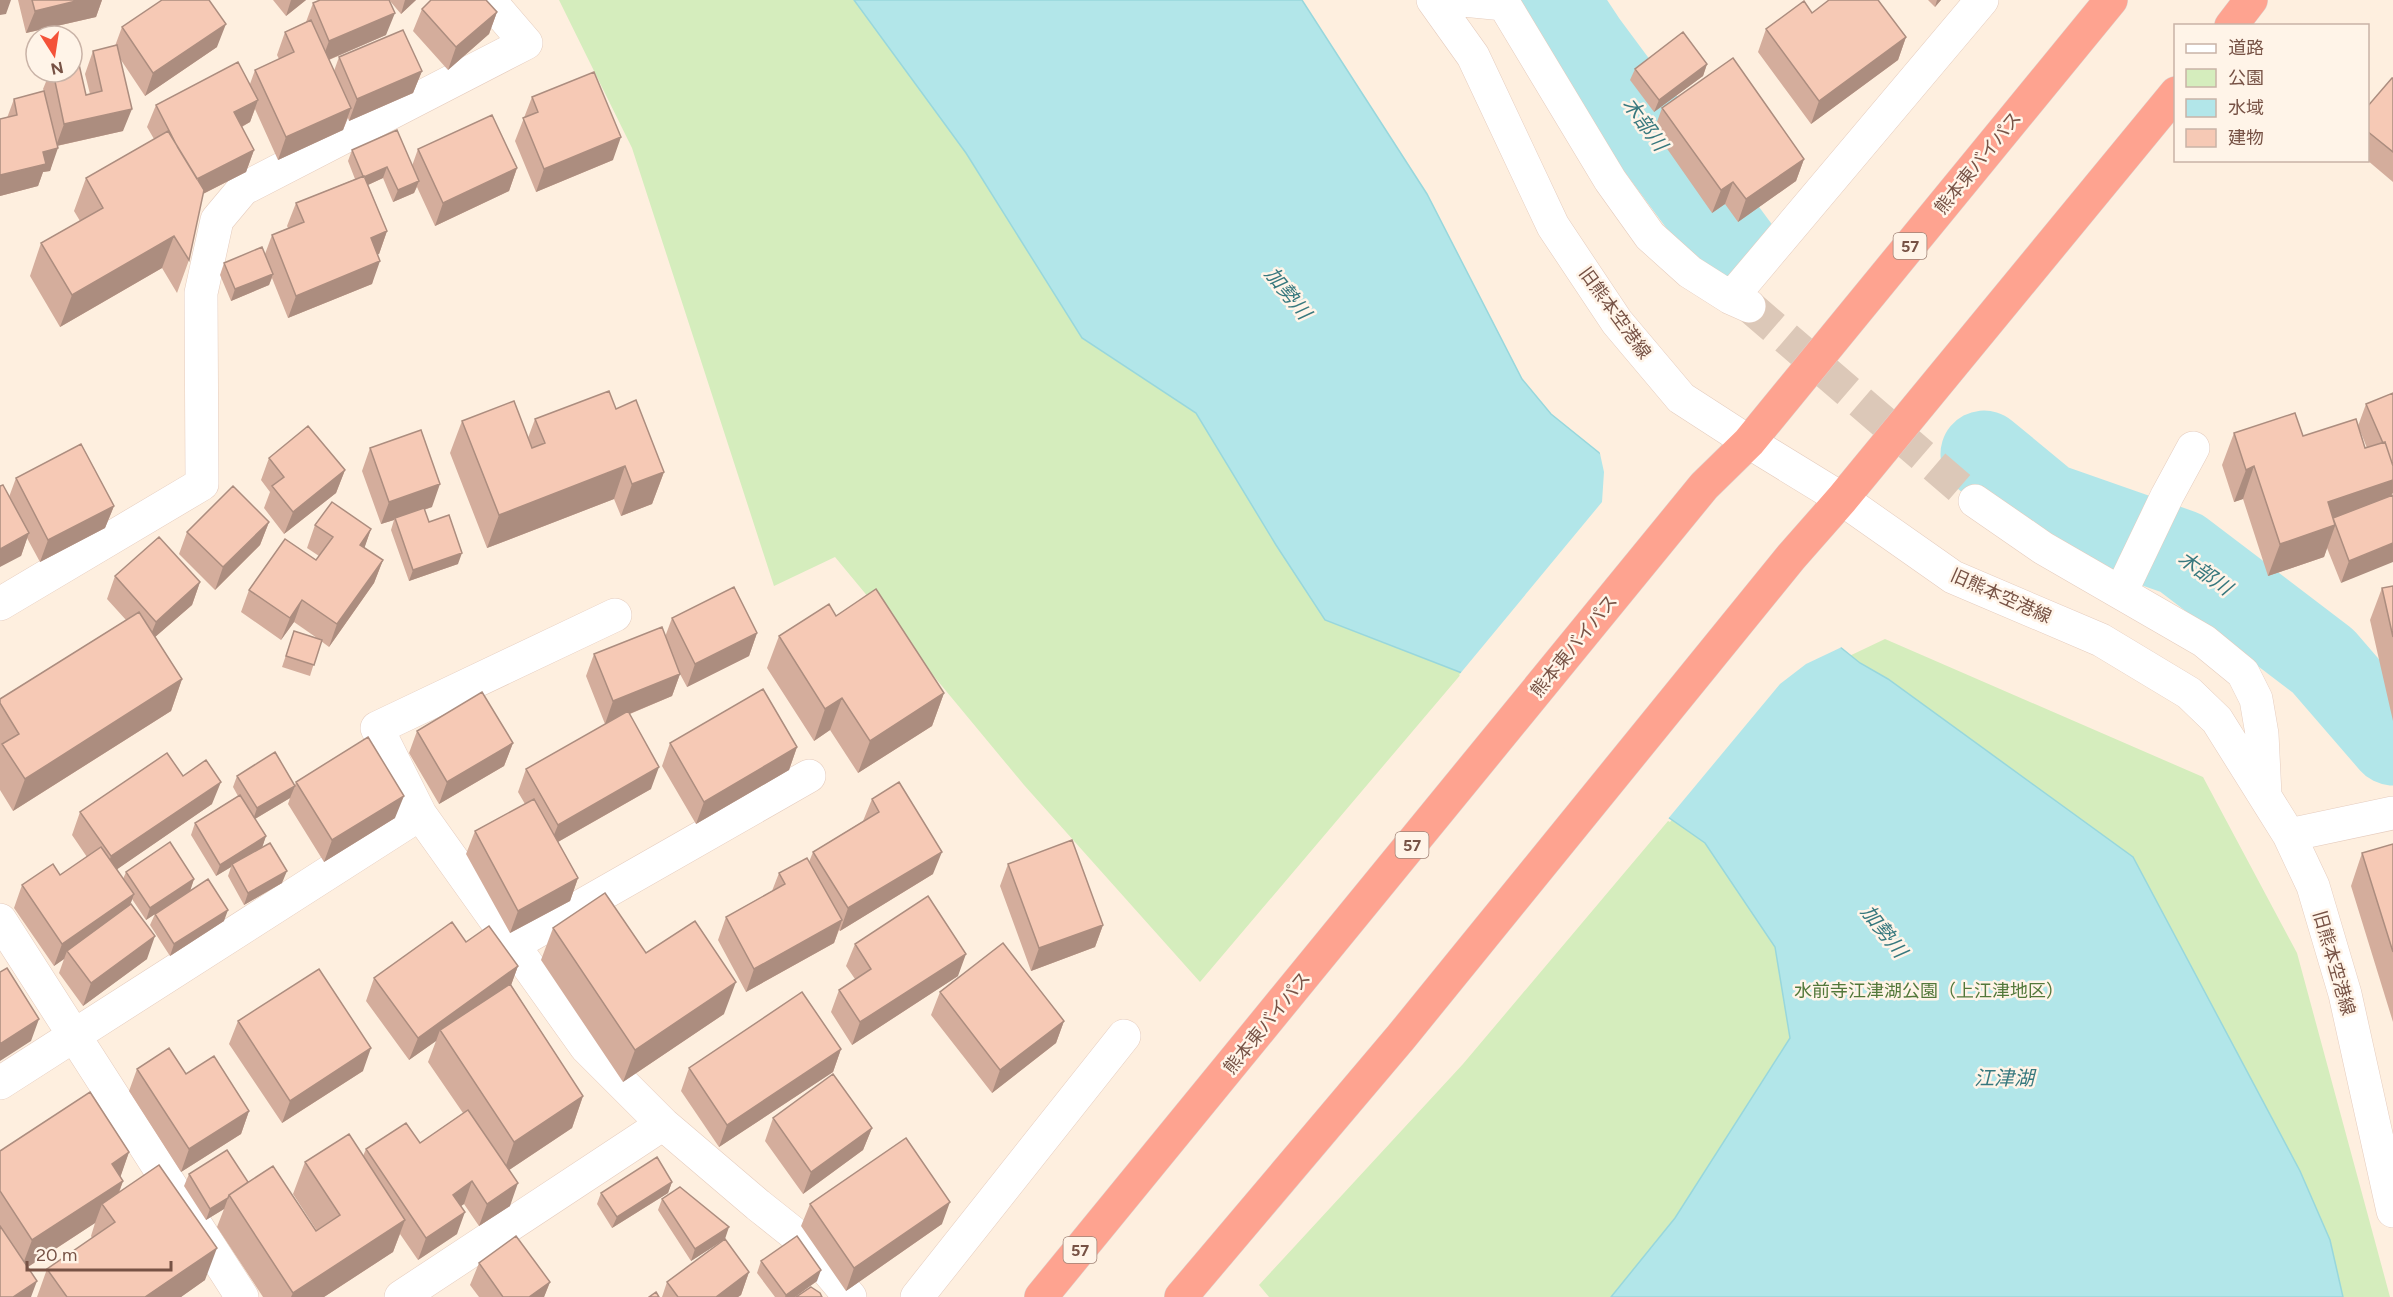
<svg xmlns="http://www.w3.org/2000/svg" width="2393" height="1297" font-family="Figtree,'Noto Sans JP',sans-serif">
<style>
.green{fill:#d5edbd}
.water{fill:#b2e6e9;stroke:#98d7dc;stroke-width:1.5}
.pier{fill:#feefdf}
.lines{fill:none;stroke-linecap:round;stroke-linejoin:round}
.river{stroke:#b2e6e9;stroke-width:87}
.minor-tunnel{stroke:#dcc8b8;stroke-width:33;stroke-dasharray:33 16;stroke-linecap:butt}
.minor-casing{stroke:#e5ccbe;stroke-width:34}
.highway-casing{stroke:#dcd2cf;stroke-width:34}
.minor{stroke:#fff;stroke-width:33}
.highway{stroke:#fea390;stroke-width:33}
.wall{fill:#d4ad9c;fill-rule:evenodd}
.shaded-wall{fill:#ac8d7f}
.building{fill:#f6c9b5;stroke:#ac8d7f;stroke-width:1.5}
.labels{text-anchor:middle;stroke-width:5;stroke-linejoin:round;paint-order:stroke}
.shield{fill:#fff4e8;stroke:#a08376;stroke-width:1.5}
.shield-label{font-size:16px;font-weight:bold;fill:#775245}
.street-label{font-size:18px;fill:#775245;stroke:#fff4e8}
.park-label{font-size:18px;fill:#52783a;stroke:#fff4e8}
.water-label{font-size:20px;font-style:italic;fill:#37787e;stroke:#fff4e8}
</style>
<rect width="100%" height="100%" fill="#feefdf"/>
<path class="green" d="M559 0H854L966 153 1082 338 1196 413 1276 545 1325 620 1462 673 1200 982 1024 785 835 557 774 586 632 148Z
M1885 639 2203 777 2297 953 2390 1297H1269L1259 1285 1463 1064 1668 821 1670 822 1782 688Z"/>
<path class="water" d="M854 0H1302L1427 194 1522 379 1551 414 1860 663 1888 679 2133 857 2300 1171 2330 1240 2343 1297H1611L1675 1218 1790 1038 1775 947 1705 843 1462 673 1325 620 1276 545 1196 413 1082 338 966 153Z"/>
<path class="pier" d="M1599 449 1844 646 1806 664 1780 684 1667 820 1459 675 1602 502 1604 472Z"/>
<g class="lines">
<path class="river" d="M1555 0 1584 44 1736 249
M1984 454 2047 506 2181 553 2323 661 2393 742"/>
<path class="minor-tunnel" d="M1749 306 1975 501"/>
<g class="minor-casing">
<path id="minor" d="M1433 0 1473 56 1553 226 1617 322 1681 398 1749 442 1842 499 1953 577 2101 640 2189 693 2217 720 2289 835 2313 886 2345 994 2393 1211
M1463 0 1504 4 1610 180 1650 236 1690 272 1731 298 1749 306
M1731 298 1982 0
M1975 501 2043 548 2204 641 2243 673 2256 699 2262 734 2265 795
M2121 592 2167 496 2193 448
M0 604 202 484 201 293 217 220 243 189 526 43 489 0
M420 814 377 728 615 615
M2289 835 2393 813
M0 920 242 1297
M513 945 809 776
M0 1083 420 814 586 1047 663 1124 401 1297
M663 1124 758 1205 802 1240 850 1297
M917 1297 1124 1036"/>
</g>
<g class="highway-casing">
<path id="highway" d="M2231 26 2251 0
M1041 1297 1704 486 1749 442 2111 0
M1181 1297 1401 1037 1791 557 1842 499 2176 93"/>
</g>
<use href="#minor" class="minor"/>
<use href="#highway" class="highway"/>
</g>
<path class="wall" d="M18 0H102L96 17 26 33Z
M273 0H306L286 16Z
M320 0H416L401 14 390 1 386 35 329 60 334 71 339 57 422 71 413 93 349 121 348 118 343 130 278 160 255 109 250 122 242 127 254 150 246 172 203 194 189 260 177 293 162 268 60 327 30 276 41 243 80 221 74 211 86 178 154 139 147 127 156 105 250 84 255 70 279 59 277 55 285 32 306 22 313 3Z
M1928 0H1941L1935 7Z
M422 9 497 12 489 34 448 70 413 31Z
M122 27 217 47 145 96 121 60 123 131 57 146 50 171 43 172 38 186 0 196V119L7 118 14 99 44 91 43 89 50 72H72L86 95 90 94 85 74 93 51 115 46Z
M1766 29 1906 37 1898 60 1811 124 1758 52Z
M1707 64 1703 76 1654 112 1630 80 1635 69Z
M2393 78V182L2367 160V107Z
M532 97 613 160 536 192 515 141Z
M1662 108 1804 159 1796 181 1738 222 1725 204 1712 213 1654 130Z
M418 149 517 168 509 191 435 226 417 187 414 193 393 202 383 178 368 185 387 231 379 254H378L372 284 288 318 272 278 269 285 231 301 220 275 224 263 265 254 272 235 288 228 287 226 296 203 355 179 348 161 352 150 412 166Z
M2393 393V493L2392 494 2341 583 2327 548 2324 557 2268 576 2243 499 2234 502 2222 465 2234 433 2303 436 2358 426 2366 404ZM2359 428 2367 448H2365Z
M616 409 664 472 652 504 621 516 614 499 487 548 450 453 462 421 528 438 535 419Z
M370 448 432 507 424 510 429 522 458 564 409 581 391 530 394 520 381 524 362 471Z
M269 458 345 470 336 493 284 534 264 508 270 492 261 480Z
M16 478 114 506 105 528 40 562 27 538 21 556 9 497Z
M269 522 260 545 215 590 179 554 187 532Z
M315 525 371 529 364 548 383 560 374 583 329 647 321 641 310 676 282 667 294 631 317 638 294 622 281 640 241 612 249 590 316 560 319 556 307 548Z
M115 576 200 582 192 605 155 637 182 679 171 711 13 811 0 790V699L126 620 107 599Z
M2393 586V721L2370 620 2382 588Z
M836 616 944 693 932 726 858 773 830 730 814 741 767 668 779 636Z
M672 618 757 633 749 656 687 687 680 674 672 696 630 714 651 789 558 842 578 878 570 901 510 933 466 854 475 831 525 804 518 792 526 769 608 723 605 724 586 676 594 654 665 637Z
M417 731 513 743 504 766 439 804 409 753Z
M670 743 797 747 789 770 696 824 662 766Z
M183 776 212 804 117 869 123 879 126 872 194 879 190 891 224 921 170 956 150 925 155 914 146 920 132 899 130 904 147 959 83 1006 59 973 64 959 54 966 14 908 22 885 60 875 87 857 72 835 80 812Z
M237 776 295 785 296 782 395 818 324 862 288 804 290 798 255 819 266 836 262 847 282 883 244 905 228 876 231 867 216 876 191 835 195 823 238 796 233 787Z
M872 799 933 874 840 931 839 930 834 943 746 992 718 940 726 917 772 891 779 873 809 862 813 852 863 821Z
M2393 844V1022L2351 886 2362 853Z
M1008 864 1103 925 1095 947 1031 971 1000 886Z
M553 928 646 953 724 1014 623 1082 541 960Z
M466 942 518 966 511 985 583 1096 572 1128 509 1170 510 1206 479 1226 464 1204 461 1206 457 1234 418 1260 400 1234 393 1252 324 1297H263L217 1227 224 1209 206 1220 184 1186 189 1174 248 1182 316 1231H317L293 1194 305 1162 363 1156 366 1149 420 1143 463 1113 428 1062 436 1041 409 1060 366 1001 374 978Z
M855 944 958 976 852 1045 831 1012 839 990 855 979 846 966Z
M940 992 1064 1021 1056 1043 992 1093 931 1015Z
M238 1021 363 1071 282 1123 229 1044Z
M841 1049 833 1072 719 1147 681 1091 689 1068Z
M137 1069 186 1074 249 1111 241 1134 181 1172 129 1091Z
M773 1118 872 1128 863 1150 803 1194 765 1141Z
M0 1151 129 1152 120 1177 123 1181 119 1193 205 1280 181 1297H37L47 1269 92 1238 91 1236 95 1223 28 1267 0 1297Z
M672 1182 668 1193 612 1228 597 1204 601 1193Z
M662 1199 725 1239 691 1261 658 1210Z
M810 1204 942 1224 846 1291 801 1226Z
M761 1261 817 1281 795 1297H775L757 1273Z
M479 1263 550 1282 544 1297H479L470 1285Z
M749 1272 741 1295 738 1297H662L667 1282Z"/>
<path class="shaded-wall" d="M0 0H11L6 14 0 15Z
M80 0H102L96 17 26 33 35 11Z
M291 0H306L286 16Z
M405 0H416L401 14Z
M1937 0H1941L1935 7Z
M497 12 489 34 448 70 456 47Z
M395 13 386 35 321 63 329 41Z
M226 24 217 47 145 96 153 73Z
M1906 37 1898 60 1811 124 1819 101Z
M1707 64 1703 76 1654 112 1659 100Z
M422 71 413 93 349 121 357 99Z
M258 100 250 122 226 135 234 112Z
M351 108 343 130 278 160 286 137Z
M132 109 123 131 56 146 64 124Z
M621 137 613 160 536 192 544 169Z
M58 148 50 171 43 172 38 186 0 196V175L43 152Z
M254 150 246 172 187 202 195 180Z
M1804 159 1796 181 1738 222 1746 199Z
M387 167 383 178 359 189 363 177Z
M517 168 509 191 435 226 443 203Z
M419 181 414 193 393 202 398 190Z
M1733 182 1725 204 1712 213 1721 190Z
M387 231 379 254 363 260 371 238Z
M174 236 162 268 60 327 72 295Z
M380 261 372 284 288 318 296 296Z
M273 274 269 285 231 301 235 289Z
M625 466 614 499 487 548 499 515Z
M2254 466 2243 499 2234 502 2246 470Z
M345 470 336 493 284 534 293 512Z
M664 472 652 504 621 516 632 484Z
M2393 480V493L2392 494 2386 511 2335 526 2324 557 2268 576 2280 544 2328 502Z
M440 484 432 507 395 519V518L394 520 381 524 389 502Z
M114 506 105 528 40 562 48 540Z
M269 522 260 545 215 590 223 567Z
M371 529 363 552 360 545Z
M29 533 21 556 0 567V549Z
M2393 543V562L2341 583 2349 561Z
M462 553 458 564 409 581 413 570Z
M383 560 374 583 329 647 337 624Z
M200 582 192 605 147 644 156 622Z
M302 600 294 622 281 640 290 618Z
M757 633 749 656 687 687 695 664Z
M680 674 672 696 605 724 613 701Z
M182 679 171 711 13 811 25 779Z
M944 693 932 726 858 773 870 741Z
M842 698 830 730 814 741 825 709Z
M513 743 504 766 439 804 447 782Z
M797 747 789 770 696 824 704 802Z
M659 767 651 789 549 847 558 825Z
M221 782 212 804 103 879 111 856Z
M295 786 290 798 253 820 257 808Z
M404 796 395 818 324 862 332 840Z
M266 836 262 848 232 864 231 867 216 876 220 865Z
M942 852 933 874 840 931 848 908Z
M287 871 282 883 244 905 248 893Z
M578 878 570 901 510 933 518 911Z
M194 879 190 891 146 920 150 908Z
M134 894 126 917 67 951 64 959 54 966 62 944Z
M228 910 224 921 170 956 174 944Z
M842 920 834 943 746 992 754 969Z
M1103 925 1095 947 1031 971 1039 948Z
M155 936 147 959 83 1006 91 983Z
M966 954 958 976 852 1045 860 1022Z
M518 966 510 988 440 1030 436 1041 409 1060 418 1038Z
M736 982 724 1014 623 1082 635 1050Z
M39 1019 31 1041 0 1061V1044Z
M1064 1021 1056 1043 992 1093 1000 1070Z
M371 1048 363 1071 282 1123 290 1101Z
M841 1049 833 1072 719 1147 727 1125Z
M583 1096 572 1128 503 1174 514 1142Z
M249 1111 241 1134 181 1172 189 1149Z
M872 1128 863 1150 803 1194 811 1172Z
M129 1152 118 1184 123 1181 111 1213 102 1204 95 1223 20 1272 32 1240 112 1164Z
M472 1181 464 1204 445 1217 453 1195Z
M672 1182 668 1193 612 1228 617 1217Z
M518 1183 510 1206 479 1226 487 1204Z
M228 1198 224 1209 206 1220 210 1209Z
M950 1202 942 1224 846 1291 854 1268Z
M465 1212 457 1234 418 1260 426 1238Z
M405 1220 393 1252 324 1297H291L293 1293Z
M729 1227 725 1239 691 1261 695 1249Z
M217 1248 205 1280 181 1297H145Z
M821 1270 817 1281 795 1297H785L786 1295Z
M749 1272 741 1295 738 1297H716Z
M37 1281 31 1297H13Z
M550 1282 544 1297H529Z"/>
<path class="building" d="M32 0H80L35 11Z
M162 0H209L226 24 153 73 122 27Z
M320 0H389L395 13 329 41 313 3Z
M431 0H486L497 12 456 47 422 9Z
M1829 0H1878L1906 37 1819 101 1766 29 1804 1 1812 13Z
M311 20 351 108 286 137 255 70 294 52 285 32Z
M403 30 422 71 357 99 339 57Z
M1683 32 1707 64 1659 100 1635 69Z
M117 45 132 109 64 124 53 72H72V62L78 60 86 95 102 91 93 51Z
M1733 58 1804 159 1746 199 1733 182 1721 190 1662 108Z
M238 62 258 100 234 112 254 150 197 179 178 148 156 105Z
M594 72 621 137 544 169 523 118 538 112 532 97Z
M2392 78H2393V152L2367 131V107Z
M44 91 58 148 43 152 46 164 0 175V119L17 115 14 99Z
M492 115 517 168 443 203 418 149Z
M397 130 419 181 398 190 387 167 364 177 363 176 352 150Z
M168 131 204 190 189 260 174 236 72 295 41 243 103 208 86 178Z
M364 176 387 231 371 238 380 261 296 296 272 235 304 222 296 203Z
M262 247 273 274 235 289 224 263Z
M609 391 616 409 636 400 664 472 632 484 625 466 499 515 462 421 514 401 532 448 545 443 535 419Z
M2393 393V466L2385 442 2383 443 2366 404Z
M2295 413 2303 436 2356 419 2365 448 2385 442 2393 466V480L2328 502 2335 525 2280 544 2254 466 2246 470 2234 433Z
M308 426 345 470 293 512 272 486 284 477 269 458Z
M421 430 440 484 389 502 370 448Z
M81 444 114 506 48 540 16 478Z
M3 485 29 533 0 549V486Z
M233 486 269 522 223 567 187 532Z
M2393 495V543L2349 561 2333 518Z
M332 502 371 529 360 545 383 560 337 624 302 600 290 618 249 590 285 539 316 560 333 537 315 525Z
M424 508 429 522 449 515 462 553 413 570 395 518Z
M159 537 200 582 156 622 115 576Z
M2393 586V637L2382 588Z
M734 587 757 633 695 664 672 618Z
M876 589 944 693 870 741 842 698 825 709 779 636 829 604 836 616Z
M139 612 182 679 25 779 2 744 19 734 0 703V699Z
M662 627 680 674 613 701 594 654Z
M294 631 322 640 314 665 286 656Z
M763 689 797 747 704 802 670 743Z
M482 692 513 743 447 782 417 731Z
M628 711 659 767 558 825 526 769Z
M368 737 404 796 332 840 296 782Z
M275 752 295 786 257 808 237 776Z
M167 753 183 776 206 760 221 782 111 856 80 812Z
M899 782 942 852 848 908 813 852 879 812 872 799Z
M240 795 266 836 220 865 195 823Z
M534 799 578 878 518 911 475 831Z
M1072 840 1103 925 1039 948 1008 864Z
M170 842 194 879 150 908 126 872Z
M270 843 287 871 248 893 232 864Z
M2393 844V952L2362 853Z
M101 847 134 894 62 944 22 885 53 864 60 875Z
M807 858 842 920 754 969 726 917 785 884 779 873Z
M208 879 228 910 174 944 155 914Z
M605 893 646 953 695 921 736 982 635 1050 553 928Z
M928 896 966 954 860 1022 839 990 871 969 855 944Z
M131 904 155 936 91 983 67 951Z
M452 922 466 942 489 926 518 966 418 1038 374 978Z
M1003 943 1064 1021 1000 1070 940 992Z
M7 968 39 1019 0 1044V972Z
M319 969 371 1048 290 1101 238 1021Z
M510 984 583 1096 514 1142 440 1030Z
M802 992 841 1049 727 1125 689 1068Z
M169 1048 186 1074 214 1056 249 1111 189 1149 137 1069Z
M833 1074 872 1128 811 1172 773 1118Z
M90 1092 129 1152 112 1164 123 1181 32 1240 0 1191V1151Z
M468 1110 518 1183 487 1204 472 1181 453 1195 465 1212 426 1238 366 1149 406 1123 420 1143Z
M349 1134 405 1220 293 1293 229 1195 273 1166 316 1231 340 1215 305 1162Z
M906 1138 950 1202 854 1268 810 1204Z
M227 1150 248 1182 229 1195 228 1198 210 1209 189 1174Z
M657 1157 672 1182 617 1217 601 1193Z
M159 1165 217 1248 145 1297H67L47 1269 115 1222 102 1204Z
M680 1187 729 1227 695 1249 662 1199Z
M0 1226 37 1281 13 1297H0Z
M516 1236 550 1282 529 1297H503L479 1263Z
M797 1236 821 1270 786 1295 761 1261Z
M725 1239 749 1272 716 1297H678L667 1282Z
M811 1287 820 1293 822 1297H796Z
M656 1292 659 1297H649Z"/>
<g class="labels">
<g class="shield">
<rect x="1893.5" y="233" width="33" height="26" rx="4.5"/>
<rect x="1395.5" y="832" width="33" height="26" rx="4.5"/>
<rect x="1063.5" y="1237" width="33" height="26" rx="4.5"/>
</g>
<g class="shield-label">
<text x="1910" y="252">57</text>
<text x="1412" y="851">57</text>
<text x="1080" y="1256">57</text>
</g>
<g class="street-label">
<text transform="translate(1978 163) rotate(-51)" y="6">熊本東バイパス</text>
<text transform="translate(1615 313) rotate(54)" y="6">旧熊本空港線</text>
<text transform="translate(2001 596) rotate(24)" y="6">旧熊本空港線</text>
<text transform="translate(1574 646) rotate(-51)" y="6">熊本東バイパス</text>
<text transform="translate(2334 963) rotate(74)" y="6">旧熊本空港線</text>
<text transform="translate(1267 1023) rotate(-51)" y="6">熊本東バイパス</text>
</g>
<g class="park-label">
<text x="1929" y="997">水前寺江津湖公園（上江津地区）</text>
</g>
<g class="water-label">
<text transform="translate(1645 124) rotate(54)" y="7">木部川</text>
<text transform="translate(1288 293) rotate(51)" y="7">加勢川</text>
<text transform="translate(2205 573) rotate(35)" y="7">木部川</text>
<text transform="translate(1884 931) rotate(52)" y="7">加勢川</text>
<text x="2004" y="1085">江津湖</text>
</g>
</g>
<rect x="2174" y="24" width="195" height="138" fill="#fff4e8" stroke="#c9b3a7" stroke-width="1.5"/>
<rect x="2186" y="44" width="30" height="9" fill="#ffffff" stroke="#c9b3a7" stroke-width="1.5"/>
<text x="2228" y="54" font-size="18" fill="#775245">道路</text>
<rect x="2186" y="69" width="30" height="18" fill="#d5edbd" stroke="#c9b3a7" stroke-width="1.5"/>
<text x="2228" y="84" font-size="18" fill="#775245">公園</text>
<rect x="2186" y="99" width="30" height="18" fill="#b2e6e9" stroke="#c9b3a7" stroke-width="1.5"/>
<text x="2228" y="114" font-size="18" fill="#775245">水域</text>
<rect x="2186" y="129" width="30" height="18" fill="#f6c9b5" stroke="#c9b3a7" stroke-width="1.5"/>
<text x="2228" y="144" font-size="18" fill="#775245">建物</text>
<g transform="translate(54 54) rotate(168)"><circle r="28" fill="#fff4e8" stroke="#c9b3a7" stroke-width="1.5"/>
<path d="M0-4.5L10 22L0 15L-10 22Z" fill="#f45239"/>
<text y="-9" font-size="16" font-weight="bold" text-anchor="middle" fill="#775245">N</text>
</g>
<path d="M27 1261v9h144v-9" fill="none" stroke="#775245" stroke-width="3"/>
<text x="36" y="1261" font-size="18" fill="#775245" stroke="#fff4e8" stroke-width="4.5" paint-order="stroke">20 m</text>
</svg>
